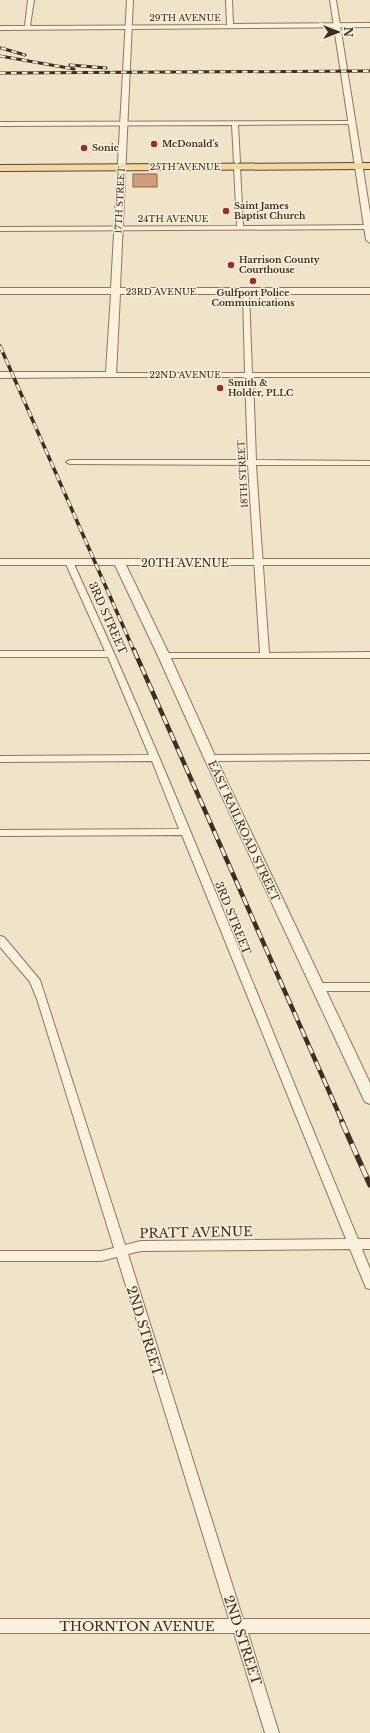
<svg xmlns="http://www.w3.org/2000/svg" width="370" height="1733" font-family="'Libre Baskerville',serif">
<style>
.building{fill:#cf9f7d;stroke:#8d5f41}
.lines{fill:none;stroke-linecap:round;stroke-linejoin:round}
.minor-casing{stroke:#8d765c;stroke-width:2}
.tertiary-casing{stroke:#8d765c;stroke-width:2}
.primary-casing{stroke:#5b4430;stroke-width:2}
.minor{fill:#faf1dc;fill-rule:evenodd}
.tertiary{fill:#faf1dc;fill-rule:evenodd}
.primary{fill:#f3d9a0;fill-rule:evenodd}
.rail-far3-casing{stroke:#3d2e20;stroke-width:3}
.rail-far2-casing{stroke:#3d2e20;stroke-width:3.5}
.rail-far1-casing{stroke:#3d2e20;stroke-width:4.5}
.rail-casing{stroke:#3d2e20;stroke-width:5.5}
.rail-far3{stroke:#f7eed8;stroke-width:2;stroke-dasharray:5.5;stroke-linecap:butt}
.rail-far2{stroke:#f7eed8;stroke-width:2.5;stroke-dasharray:7;stroke-linecap:butt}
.rail-far1{stroke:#f7eed8;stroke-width:3;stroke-dasharray:9;stroke-linecap:butt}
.rail{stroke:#f7eed8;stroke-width:4;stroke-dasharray:12;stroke-linecap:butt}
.poi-dot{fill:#9e2a2b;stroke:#f7eed8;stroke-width:1.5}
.labels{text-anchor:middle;stroke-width:3;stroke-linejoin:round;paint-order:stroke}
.far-street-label{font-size:9px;fill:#3d2e20;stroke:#f7eed8}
.far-poi-label{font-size:9px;font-weight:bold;fill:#3d2e20;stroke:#f7eed8;text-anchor:start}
.street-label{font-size:11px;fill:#3d2e20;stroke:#f7eed8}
.near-street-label{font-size:13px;fill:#3d2e20;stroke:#f7eed8}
</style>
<rect width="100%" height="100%" fill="#f0e4c8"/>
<path class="building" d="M133 174H157V187H133Z"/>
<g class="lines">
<g class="minor-casing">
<path id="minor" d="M28 0H34L30 26 227 25 226 0H232L233 24 370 23V27L0 30V26H25Z
M351 121 353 122V124L238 125 240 162 237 164 234 162 232 125 0 126V122Z
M237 165 240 167 243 226 370 225V229L0 231V227L237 226 234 167Z
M246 290 249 292 252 373H370V377H253L256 460 370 461V465H256L269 653 370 652V658H161L160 656 161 654 164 653H260L248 465 70 464 66 462 70 460H248L245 377H111L107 375 111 373H245L243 292Z
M69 559 73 562C175 784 264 1013 358 1239H370V1249H362L370 1269V1289L366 1288 350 1249 141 1251 128 1254 243 1619H370V1633H248L279 1733H265L234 1633H0V1619H229L117 1257 101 1261H0V1251H101L114 1248 37 999 30 982 0 947V936L4 937 40 980 125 1245 141 1241 346 1239 182 835 0 836V830L179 829 152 761 0 762V756L149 755 108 657H0V651H105L65 562Z
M370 754V760L210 761 205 758 210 755Z
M318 983H370V991H318L314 990 313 987 314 984Z"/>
</g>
<g class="tertiary-casing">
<path id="tertiary" d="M127 0H133L120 288H370V294H120L116 375 114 377 0 378V372H106L111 294H0V288H111Z
M330 0H336L370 213V243L366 240Z
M0 559H370V565H126L170 656 216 758 370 1083V1104L365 1102 363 1098 204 758 158 656 115 565H0Z"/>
</g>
<g class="primary-casing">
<path id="primary" d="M370 163V169L0 171V165Z"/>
</g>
<use href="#minor" class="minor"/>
<use href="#tertiary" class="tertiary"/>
<use href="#primary" class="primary"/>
<g class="rail-far3-casing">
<path id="rail-far3" d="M1 48 25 55
M0 56 74 69
M70 65 106 68
M0 73 370 71"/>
</g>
<g class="rail-far2-casing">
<path id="rail-far2" d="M0 346 134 651"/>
</g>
<g class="rail-far1-casing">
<path id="rail-far1" d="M134 650 343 1123"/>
</g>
<g class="rail-casing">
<path id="rail" d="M342 1122 370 1185"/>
</g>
<use href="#rail-far3" class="rail-far3"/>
<use href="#rail-far2" class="rail-far2"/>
<use href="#rail-far1" class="rail-far1"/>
<use href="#rail" class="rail"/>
</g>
<g class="poi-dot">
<circle cx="154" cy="144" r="4"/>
<circle cx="84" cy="148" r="4"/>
<circle cx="226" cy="211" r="4"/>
<circle cx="231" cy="265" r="4"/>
<circle cx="253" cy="281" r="4"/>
<circle cx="220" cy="388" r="4"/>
</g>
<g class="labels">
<g class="far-street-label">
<text x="185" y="21">29TH AVENUE</text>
<text x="185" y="170">25TH AVENUE</text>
<text transform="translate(120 200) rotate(-87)" y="3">17TH STREET</text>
<text x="173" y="222">24TH AVENUE</text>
<text x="161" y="295">23RD AVENUE</text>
<text x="185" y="378">22ND AVENUE</text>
<text transform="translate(243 474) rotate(-93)" y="3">18TH STREET</text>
</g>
<g class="far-poi-label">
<text x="162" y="147">McDonald's</text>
<text x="92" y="151">Sonic</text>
<text x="234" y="209">Saint James<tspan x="234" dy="10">Baptist Church</tspan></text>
<text x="239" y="263">Harrison County<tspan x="239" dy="10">Courthouse</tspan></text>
<text x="253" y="296" text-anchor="middle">Gulfport Police<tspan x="253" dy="10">Communications</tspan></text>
<text x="228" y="386">Smith &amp;<tspan x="228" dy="10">Holder, PLLC</tspan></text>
</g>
<g class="street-label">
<text x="185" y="567">20TH AVENUE</text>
<text transform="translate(108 618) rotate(66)" y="4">3RD STREET</text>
<text transform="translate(244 831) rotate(65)" y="4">EAST RAILROAD STREET</text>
<text transform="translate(233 918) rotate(68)" y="4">3RD STREET</text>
</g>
<g class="near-street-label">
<text transform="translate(196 1232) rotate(-1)" y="5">PRATT AVENUE</text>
<text transform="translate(145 1331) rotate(73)" y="5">2ND STREET</text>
<text x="137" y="1631">THORNTON AVENUE</text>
<text transform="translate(243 1640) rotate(72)" y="5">2ND STREET</text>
</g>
</g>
<g transform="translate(338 32) rotate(90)" stroke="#f7eed8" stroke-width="3" paint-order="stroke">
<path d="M0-3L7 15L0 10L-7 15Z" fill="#3d2e20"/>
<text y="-6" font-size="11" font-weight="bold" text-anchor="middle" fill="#3d2e20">N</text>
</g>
</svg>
